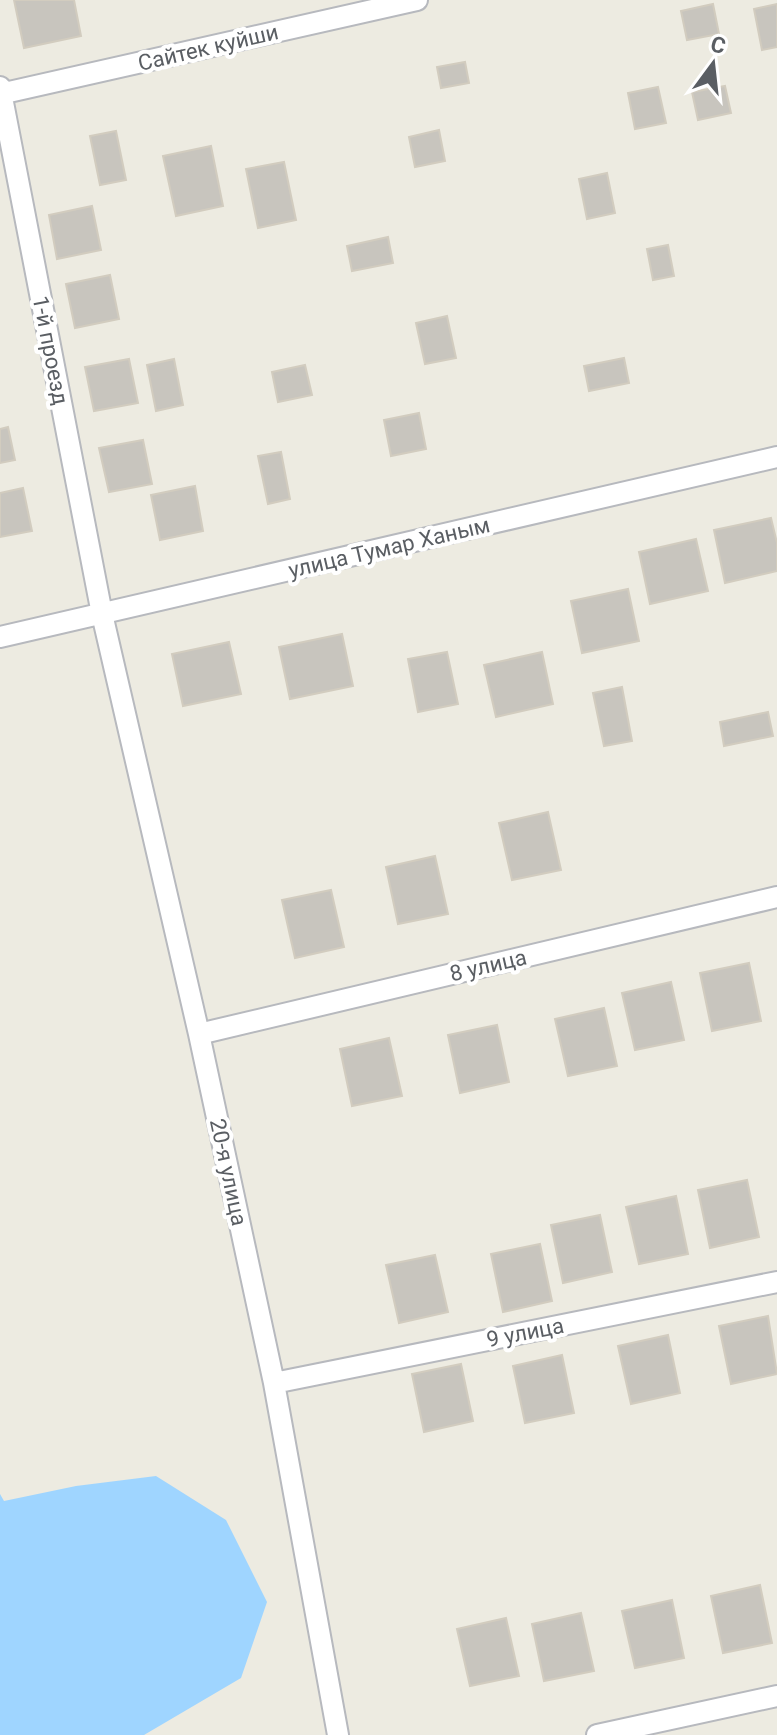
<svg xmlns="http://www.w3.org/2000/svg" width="777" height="1735" font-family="Roboto,sans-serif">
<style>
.water{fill:#9fd5ff}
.building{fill:#c8c5be;stroke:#d2ccbf;stroke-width:2}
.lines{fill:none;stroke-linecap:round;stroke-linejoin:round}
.minor-casing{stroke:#b7b9be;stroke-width:24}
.minor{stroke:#fff;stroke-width:20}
.labels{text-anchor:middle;stroke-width:8;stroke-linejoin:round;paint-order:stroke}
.street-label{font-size:22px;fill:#5a5e63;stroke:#fff}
</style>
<rect width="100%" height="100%" fill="#edebe1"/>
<path class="water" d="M156 1476 226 1520 267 1602 241 1678 144 1735H0V1494L4 1501 76 1486Z"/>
<path class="building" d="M14 0H74L81 36 24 48Z
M713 4 719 34 687 40 681 11Z
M777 4V47L762 50 754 9Z
M465 62 469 83 441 88 437 67Z
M725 86 731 113 698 120 692 92Z
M658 87 666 123 635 129 628 93Z
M439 130 445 161 415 167 409 137Z
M116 131 126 180 100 185 90 136Z
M211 146 223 206 176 216 163 156Z
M284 162 296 220 258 228 246 169Z
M607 173 615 213 587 219 579 179Z
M92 206 101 250 57 259 49 215Z
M388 237 393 263 352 271 347 246Z
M668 245 674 276 653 280 647 249Z
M110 275 119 319 75 328 66 284Z
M447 316 456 358 425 364 416 323Z
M624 358 629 383 589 391 584 366Z
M129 359 138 403 94 411 85 367Z
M174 359 183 405 156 411 147 365Z
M305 365 312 395 278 402 272 372Z
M419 413 426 449 391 456 384 420Z
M8 427 15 460 0 463V429Z
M143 440 152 484 109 492 99 448Z
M281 452 290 499 268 504 258 456Z
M195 486 203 531 160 540 151 495Z
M23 488 32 531 0 537V493Z
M771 518 777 543V571L725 583 714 530Z
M696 539 708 591 650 604 639 552Z
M628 589 639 641 582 653 571 601Z
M342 634 353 686 290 699 279 647Z
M229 642 241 694 183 706 172 654Z
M447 652 458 704 418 712 408 659Z
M542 652 553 704 496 717 484 665Z
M622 687 632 741 604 746 593 693Z
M768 712 773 736 724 746 720 722Z
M548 812 561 870 512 880 499 823Z
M435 856 448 914 398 924 386 867Z
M331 890 344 947 295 958 282 900Z
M749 963 761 1021 712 1031 700 973Z
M671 982 684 1040 635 1050 622 993Z
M604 1008 617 1066 568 1076 555 1019Z
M497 1025 509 1082 460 1093 448 1035Z
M389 1038 402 1096 352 1106 340 1049Z
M747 1180 759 1237 710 1248 698 1190Z
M676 1196 688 1254 639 1264 626 1207Z
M600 1215 612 1272 563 1283 551 1225Z
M540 1244 552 1301 503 1312 491 1254Z
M435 1255 448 1312 399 1323 386 1265Z
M768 1316 777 1374 731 1384 719 1326Z
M668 1335 680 1393 631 1404 618 1346Z
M562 1355 574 1413 525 1423 513 1366Z
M461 1364 473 1421 424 1432 412 1374Z
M760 1585 772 1643 723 1653 711 1596Z
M672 1600 684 1658 635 1668 622 1611Z
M581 1613 594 1671 544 1681 532 1624Z
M506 1618 519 1676 470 1686 457 1629Z"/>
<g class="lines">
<g class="minor-casing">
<path id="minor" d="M0 87 102 614 199 1034 274 1383 338 1735
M0 94 417 0
M0 637 777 457
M199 1034 777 897
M274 1383 777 1282
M597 1735 777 1696"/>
</g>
<use href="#minor" class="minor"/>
</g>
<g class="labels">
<g class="street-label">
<text transform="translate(208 47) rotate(-13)" y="8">Сайтек куйши</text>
<text transform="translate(51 350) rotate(79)" y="8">1-й проезд</text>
<text transform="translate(389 547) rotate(-13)" y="8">улица Тумар Ханым</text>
<text transform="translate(488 965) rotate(-13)" y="8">8 улица</text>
<text transform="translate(229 1172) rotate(78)" y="8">20-я улица</text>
<text transform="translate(525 1332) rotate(-11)" y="8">9 улица</text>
</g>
</g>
<g transform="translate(713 64) rotate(15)" stroke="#ffffff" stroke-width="6" paint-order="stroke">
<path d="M0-6L14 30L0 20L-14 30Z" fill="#5a5e63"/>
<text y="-12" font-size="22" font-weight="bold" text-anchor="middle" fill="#5a5e63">С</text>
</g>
</svg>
